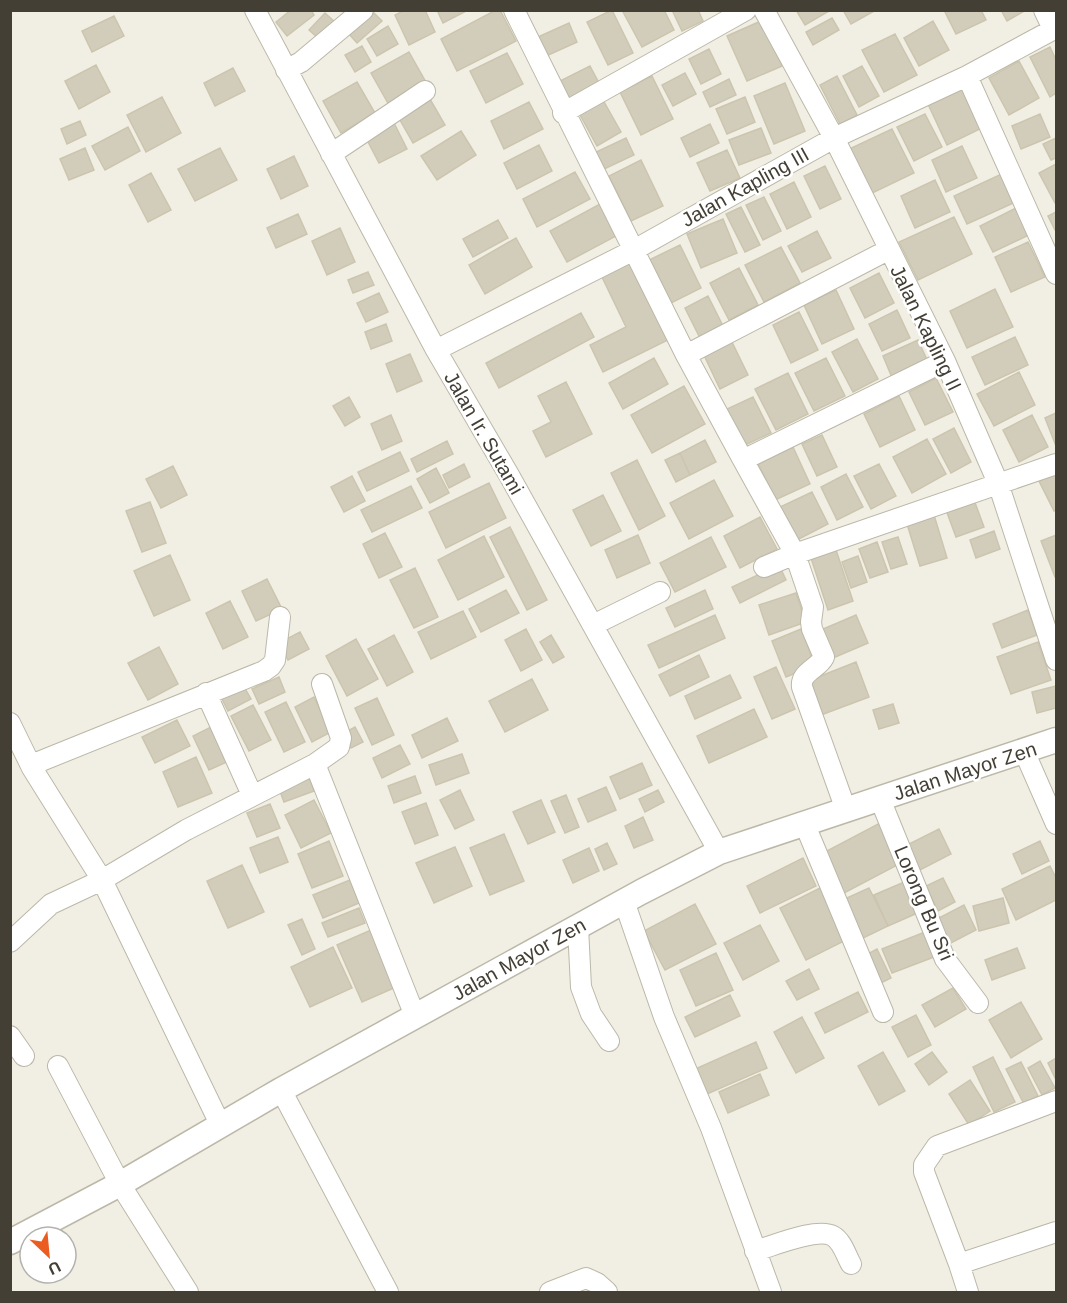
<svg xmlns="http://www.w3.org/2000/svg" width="1067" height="1303" font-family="Arial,sans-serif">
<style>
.building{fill:#d2ccbb;stroke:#ccc5ae;stroke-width:1.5}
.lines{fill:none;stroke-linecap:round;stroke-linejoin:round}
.minor-casing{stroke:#bcb8a8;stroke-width:22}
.tertiary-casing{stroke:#bcb8a8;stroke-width:27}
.minor{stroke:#fff;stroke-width:20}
.tertiary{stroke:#fff;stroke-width:24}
.labels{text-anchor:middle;stroke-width:5;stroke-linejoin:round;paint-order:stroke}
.street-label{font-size:20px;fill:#433f35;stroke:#fff}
</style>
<rect width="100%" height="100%" fill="#f1efe4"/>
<path class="building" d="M291 10H311L314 15 287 36 276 22Z
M405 10H425L435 32 409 45 395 15Z
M437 10H468L443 23Z
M496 10H500L516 41 457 71 441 39Z
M612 10 633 53 608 65 587 22Z
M622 10H664L674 30 642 47Z
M672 10H698L703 21 682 31Z
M796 10H829V11L805 25Z
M843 10H876L851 24Z
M944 10H981L986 20 956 34Z
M1001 10H1026L1007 21Z
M325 13 335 22 319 39 309 30Z
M374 13 382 21 357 43 349 34Z
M114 16 124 36 92 52 82 31Z
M832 18 839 30 813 45 806 32Z
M763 20 782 66 747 81 727 36Z
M933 21 949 50 919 66 904 38Z
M569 23 577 42 544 57 536 38Z
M388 26 398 44 377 56 367 39Z
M895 34 917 75 884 92 862 50Z
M362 46 371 62 355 72 345 55Z
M1050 47 1056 60V93L1050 97 1030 57Z
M709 49 721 74 701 84 689 59Z
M409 52 427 84 389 105 371 73Z
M507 53 523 84 486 103 470 71Z
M1019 61 1039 98 1009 115 989 78Z
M96 65 110 92 79 109 65 81Z
M590 66 600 85 568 101 558 82Z
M862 66 879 96 859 107 843 76Z
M233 68 245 91 215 106 204 83Z
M685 73 696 94 673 106 662 85Z
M652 76 673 119 641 135 620 92Z
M837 76 857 115 840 124 820 85Z
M729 79 736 95 710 107 703 92Z
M357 82 375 113 341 133 323 101Z
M785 83 805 131 774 144 754 96Z
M966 87 984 127 947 145 928 104Z
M427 94 445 125 413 143 396 113Z
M162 97 181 133 146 152 127 115Z
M745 97 755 122 727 134 716 109Z
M603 100 621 132 597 146 579 113Z
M529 102 543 129 504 149 491 121Z
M925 114 942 147 914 161 897 127Z
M1040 114 1050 137 1021 149 1012 126Z
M80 121 86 135 67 144 61 129Z
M394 123 407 149 379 163 366 138Z
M710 124 719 143 690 157 681 138Z
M128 127 140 151 105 170 92 146Z
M761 128 771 153 739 165 729 140Z
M892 129 914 173 868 195 847 150Z
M461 131 476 155 437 180 421 156Z
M626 138 634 155 602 170 594 153Z
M1056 138V158L1051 160 1043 144Z
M539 145 552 171 517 189 504 163Z
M962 146 977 178 946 192 932 160Z
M85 148 94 170 69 180 60 159Z
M220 148 237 180 195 201 178 169Z
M727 150 740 178 710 191 697 163Z
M294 156 308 186 281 199 267 169Z
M641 160 663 206 631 221 609 176Z
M1056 164V203H1055L1039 173Z
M825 166 841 199 820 209 804 176Z
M575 172 590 199 537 227 523 199Z
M1006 172 1020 200 967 224 954 196Z
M151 173 171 210 148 222 129 185Z
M935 180 950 212 915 228 901 196Z
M794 182 811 217 787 229 770 194Z
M764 197 781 231 763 240 746 205Z
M600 204 616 236 567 262 550 231Z
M741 207 760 245 745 252 726 214Z
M1016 208 1029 235 993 252 980 226Z
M1056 212V230H1055L1048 216Z
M298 214 307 234 276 248 267 228Z
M954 217 972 254 918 280 899 242Z
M723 219 737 253 701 268 687 234Z
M498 220 508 238 473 257 463 239Z
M340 228 355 262 327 275 312 241Z
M817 231 831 258 802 272 788 246Z
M516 238 532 267 485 294 469 265Z
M1028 242 1045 277 1011 292 995 257Z
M680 245 701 288 669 304 647 261Z
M781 247 800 283 764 302 745 265Z
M630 263 668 340 603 372 590 345 626 327 602 277Z
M739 268 758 305 729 320 710 283Z
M368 272 374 285 353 293 348 280Z
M879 273 894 303 865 318 850 288Z
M995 289 1013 327 967 348 950 311Z
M836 290 854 329 822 344 804 305Z
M379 293 388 312 366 322 357 303Z
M708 296 723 326 700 338 685 308Z
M897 310 910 338 882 351 869 324Z
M799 312 818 350 791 363 773 325Z
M581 313 594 337 499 388 486 363Z
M386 324 392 341 371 349 365 332Z
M1015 337 1028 365 985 385 972 357Z
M857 339 878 379 853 392 832 352Z
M731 340 748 375 720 389 703 353Z
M918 340 929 364 893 380 883 356Z
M410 354 422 381 397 392 386 364Z
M654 358 668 384 623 409 609 383Z
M826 358 845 396 814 411 795 373Z
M1019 372 1035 405 994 426 977 394Z
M788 373 808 414 776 430 755 389Z
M936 378 953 412 925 425 909 392Z
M566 382 592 434 546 457 533 431 551 422 538 396Z
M684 386 705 424 652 453 631 415Z
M899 396 915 430 880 447 864 414Z
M349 397 360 417 345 426 333 406Z
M753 397 771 433 745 445 727 409Z
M1056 413V446L1045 418Z
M391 415 402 441 382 450 371 424Z
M1032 415 1048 447 1019 462 1003 430Z
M954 428 971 462 951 473 933 439Z
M822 435 837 467 817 476 802 444Z
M927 439 946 474 912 493 893 457Z
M705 440 716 462 690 475 680 453Z
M447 441 453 454 417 472 411 459Z
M793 447 810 484 775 500 758 463Z
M400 452 409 471 367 491 358 472Z
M680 453 690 475 676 482 665 460Z
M637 460 665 516 639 530 611 473Z
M464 464 470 477 449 488 443 475Z
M879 464 896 496 871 509 854 476Z
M173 466 187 495 161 508 146 479Z
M436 468 449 493 430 503 417 479Z
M1056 473V510L1054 511 1039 481Z
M846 474 863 507 837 520 821 487Z
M352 476 365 501 344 512 331 487Z
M714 480 733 516 689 539 670 503Z
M489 483 506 518 446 548 429 512Z
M411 486 422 508 372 532 361 510Z
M812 492 828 524 797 540 780 507Z
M603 495 621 531 591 546 573 510Z
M974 500 984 527 956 537 946 510Z
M150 502 166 543 142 552 126 511Z
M934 515 947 558 920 566 907 524Z
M760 517 777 549 740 568 724 536Z
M510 527 547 600 527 610 490 537Z
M994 531 1000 549 976 558 970 540Z
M385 533 402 567 379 578 363 544Z
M638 535 650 563 617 578 605 550Z
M1056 535V577H1055L1041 541Z
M484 536 504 577 458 600 438 560Z
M711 537 726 567 675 592 660 563Z
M898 537 907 564 891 569 882 542Z
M877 542 888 572 870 578 859 549Z
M836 550 853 601 828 610 811 558Z
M170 555 190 600 154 616 134 571Z
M858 556 867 582 851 588 842 562Z
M779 565 786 580 740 603 732 587Z
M415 568 438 617 414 628 390 580Z
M267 579 282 609 256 621 242 591Z
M506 590 519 613 481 632 469 609Z
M705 590 713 609 675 627 666 608Z
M796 593 806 622 769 635 759 605Z
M230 601 248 637 223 649 206 613Z
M1028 610 1037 635 1002 648 993 624Z
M463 611 476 637 431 659 418 632Z
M715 615 725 638 659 668 648 645Z
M856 615 868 643 833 658 821 630Z
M526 629 542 660 521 671 505 640Z
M801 629 815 665 786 677 772 641Z
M300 632 309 649 288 660 279 643Z
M394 635 413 672 387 686 368 649Z
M551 635 564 657 553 663 540 642Z
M356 639 378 679 347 696 326 656Z
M1038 642 1051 680 1011 694 997 657Z
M159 647 178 684 148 700 128 663Z
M699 655 709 677 670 696 659 675Z
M856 662 869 697 821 715 808 681Z
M776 667 795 709 772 719 754 677Z
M730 675 741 698 695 719 685 696Z
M279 677 285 692 259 704 252 689Z
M532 679 548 710 505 732 489 701Z
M243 685 251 699 228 711 221 697Z
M1056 686V708L1037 713 1032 692Z
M314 697 331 732 312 742 295 707Z
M377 698 394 735 372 745 355 708Z
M286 702 305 742 284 752 265 712Z
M893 704 899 723 879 729 873 710Z
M253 705 271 740 249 751 231 716Z
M754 709 767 737 709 763 697 736Z
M447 718 458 741 422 758 412 735Z
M177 720 190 746 155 763 142 737Z
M213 726 229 761 209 770 193 736Z
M355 727 363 742 351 748 344 733Z
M400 745 410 764 382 778 373 758Z
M462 754 469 773 436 785 429 765Z
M196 757 212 793 178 807 163 772Z
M642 763 652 785 620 799 610 777Z
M308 774 314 791 284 802 278 786Z
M415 776 421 793 394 803 388 786Z
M606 787 616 810 588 822 578 799Z
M460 790 474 820 455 829 440 800Z
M658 790 664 802 645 812 639 799Z
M566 795 579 827 565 833 551 801Z
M314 800 331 833 301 848 285 815Z
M541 800 555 832 528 844 513 812Z
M426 803 438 835 415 844 402 812Z
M270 804 280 828 257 837 247 813Z
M643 817 653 840 634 848 625 826Z
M882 822 903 862 844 893 823 853Z
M939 829 951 854 916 872 903 847Z
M504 834 524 881 490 895 470 848Z
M278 837 288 862 260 873 250 848Z
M329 841 343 876 312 888 298 854Z
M1040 841 1049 861 1022 874 1013 854Z
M607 843 617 864 604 870 595 849Z
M455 847 472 886 434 903 416 863Z
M589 848 599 871 573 883 563 860Z
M803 858 816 886 760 913 747 886Z
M242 865 264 912 228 928 207 881Z
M1050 866 1056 878V900L1016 920 1002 889Z
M943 878 955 902 938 911 926 886Z
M350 880 359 903 323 918 313 895Z
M909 880 922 911 888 926 874 895Z
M822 887 848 939 806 960 780 908Z
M869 888 888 926 859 940 840 901Z
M1003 898 1009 923 979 931 973 906Z
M695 904 716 944 665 970 644 931Z
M964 905 976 930 947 945 935 920Z
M359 908 365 923 328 937 322 923Z
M302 919 315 949 302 955 288 925Z
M760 925 779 961 743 980 724 943Z
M371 930 396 987 362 1002 337 945Z
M925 932 934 957 892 973 882 949Z
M333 947 352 988 310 1007 291 967Z
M1017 948 1025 968 992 980 985 960Z
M877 949 891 978 875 986 860 958Z
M716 953 733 990 696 1006 680 970Z
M809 969 819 989 797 1000 786 981Z
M953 988 966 1009 935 1027 922 1005Z
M858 992 868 1012 825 1033 815 1013Z
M730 995 740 1016 695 1037 685 1017Z
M1021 1002 1042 1039 1011 1058 989 1020Z
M916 1015 931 1045 908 1057 892 1027Z
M802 1017 824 1058 796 1073 774 1032Z
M756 1042 767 1068 707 1094 695 1069Z
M883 1052 905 1091 879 1105 858 1066Z
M932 1052 947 1072 929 1085 915 1064Z
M993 1057 1015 1102 994 1112 973 1067Z
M1056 1058V1080L1048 1063Z
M1040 1061 1055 1088 1042 1095 1028 1068Z
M1021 1062 1038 1096 1024 1104 1006 1069Z
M760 1074 769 1095 728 1113 719 1092Z
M970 1080 990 1111 969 1125 949 1094Z"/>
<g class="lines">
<g class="minor-casing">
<path id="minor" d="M255 10 436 350 509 475 719 852
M514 10 686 355 743 460 945 361
M764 10 834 138 945 361 998 483 1056 660
M1044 10 1053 29
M286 70 301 62 363 10
M967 76 1056 274
M563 113 746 10
M331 154 425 91
M436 350 634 250 834 138 967 76 1056 28
M686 355 888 250
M743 460 795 554 813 607 811 622 812 629 824 657C818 669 800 672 802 687L846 810
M764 567 795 554 1056 464
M593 625 660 592
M322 684 341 738 339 747 315 764 415 1016
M206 693 252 795
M10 723 32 768
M1024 751 1056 824
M880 799 945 959 978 1003
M805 825 883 1012
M624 901 664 1017 711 1128 771 1292
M578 927 581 987 591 1014 609 1041
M10 942 51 904 102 880 186 830 315 764
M10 1036 24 1056
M58 1066 120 1184 188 1292
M281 1090 388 1292
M220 1124 102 880 32 768 41 761 264 671 271 666 275 660 280 617
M755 1251C773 1246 817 1227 833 1236 842 1241 846 1255 851 1264
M959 1264 1056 1232
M550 1292 586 1278 597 1283 607 1292
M968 1292 959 1264 924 1172V1165L937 1146 1056 1101"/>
</g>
<g class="tertiary-casing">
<path id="tertiary" d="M10 1242 120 1184 281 1090 641 892 719 852 1056 740"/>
</g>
<use href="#minor" class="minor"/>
<use href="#tertiary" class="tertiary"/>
</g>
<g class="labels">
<g class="street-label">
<text transform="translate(745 187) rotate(-29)" y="7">Jalan Kapling III</text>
<text transform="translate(926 328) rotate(64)" y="7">Jalan Kapling II</text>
<text transform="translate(484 433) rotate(60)" y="7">Jalan Ir. Sutami</text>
<text transform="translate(965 771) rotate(-18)" y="7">Jalan Mayor Zen</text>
<text transform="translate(924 903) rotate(67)" y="7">Lorong Bu Sri</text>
<text transform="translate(519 959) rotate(-29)" y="7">Jalan Mayor Zen</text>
</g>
</g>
<rect width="1067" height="1303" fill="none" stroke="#433f35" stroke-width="24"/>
<g transform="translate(48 1255) rotate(154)"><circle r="28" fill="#ffffff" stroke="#b4b2ae" stroke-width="1.5"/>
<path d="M0-4.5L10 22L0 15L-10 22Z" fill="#eb5c21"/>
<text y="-9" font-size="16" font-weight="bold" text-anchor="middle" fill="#433f35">U</text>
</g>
</svg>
